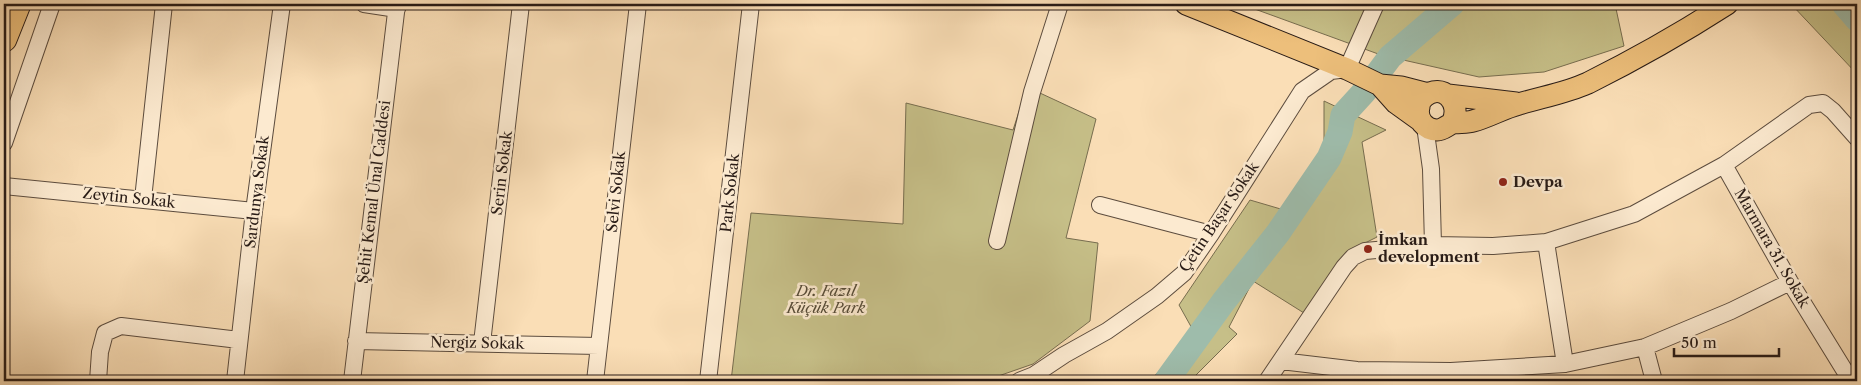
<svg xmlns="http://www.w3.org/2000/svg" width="1861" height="385" font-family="'Libre Caslon Text',serif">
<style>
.green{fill:#c6bf88;stroke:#776d4f}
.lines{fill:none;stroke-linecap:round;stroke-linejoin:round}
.river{stroke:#9ebcab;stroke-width:25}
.minor-casing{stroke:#5c4c3e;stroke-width:18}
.major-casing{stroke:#281b16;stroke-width:23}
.highway-casing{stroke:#281b16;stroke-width:27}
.minor{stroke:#fcead0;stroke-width:16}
.major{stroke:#edbf7b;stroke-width:21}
.highway{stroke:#edbf7b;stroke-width:25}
.poi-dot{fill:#8f2418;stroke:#fcead0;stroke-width:2}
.labels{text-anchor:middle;stroke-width:5;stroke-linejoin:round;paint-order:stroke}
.street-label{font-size:15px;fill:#281b16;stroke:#fcead0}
.poi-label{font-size:15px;font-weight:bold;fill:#281b16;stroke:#fcead0;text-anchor:start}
.park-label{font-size:15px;font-style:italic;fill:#574c38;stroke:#fcead0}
</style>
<rect width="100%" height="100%" fill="#fadeb6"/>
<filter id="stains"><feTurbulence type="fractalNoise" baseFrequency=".004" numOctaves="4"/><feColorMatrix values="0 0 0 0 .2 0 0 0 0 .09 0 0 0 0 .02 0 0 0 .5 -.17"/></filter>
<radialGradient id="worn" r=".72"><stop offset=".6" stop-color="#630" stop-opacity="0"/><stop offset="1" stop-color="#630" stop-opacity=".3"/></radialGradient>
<path class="green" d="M1241 4H1615L1624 46 1544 72 1479 77 1381 55Z
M1791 4H1857V74Z
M1027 87 1096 119 1066 238 1098 243 1090 321 1033 364 984 381H731L751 213 903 224 906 103 1013 130Z
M1324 101 1386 130 1362 142 1377 237 1349 251 1304 313 1253 281 1229 327 1237 334 1190 381H1150L1194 332 1179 305 1250 200 1284 210 1324 148Z"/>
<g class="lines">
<path class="river" d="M1844 4 1857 19
M1166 381 1224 301 1278 233 1329 158 1340 132 1343 115 1364 92 1390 57 1452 4"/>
<g class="minor-casing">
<path id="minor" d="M364 4 397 9
M1425 126 1431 169 1433 245
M4 143 52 4
M1724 165 1790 282 1851 381
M4 186 254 211
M143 199 164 4
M1100 205 1211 234
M997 241 1032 92 1060 4
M1546 242 1565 364
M356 341 599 346
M482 343 521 4
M1645 347 1654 381
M1281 361 1357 370 1451 371 1565 364 1645 347 1731 311 1790 282
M98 381 100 352 105 333 121 326 239 340
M235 381 254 211 282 4
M352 381 397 4
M595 381 638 4
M708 381 751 4
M1019 381 1034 375 1064 355 1107 331 1157 296 1184 273 1211 234 1302 91 1331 71 1347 69 1376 4
M1267 381 1344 267 1353 257 1365 251 1433 245 1493 246 1546 242 1634 214 1724 165 1809 105 1823 103 1833 111 1857 138"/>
</g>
<g class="major-casing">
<path id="major" d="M1186 4 1347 69 1380 85 1401 87 1428 94
M1380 85 1396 103 1421 121
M1448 95 1516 103
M1452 123C1463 103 1442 81 1424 97 1421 100 1419 103 1419 107 1416 119 1425 130 1437 130 1444 130 1448 124 1454 123 1460 122 1467 123 1473 121 1489 117 1503 108 1519 104 1542 97 1566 93 1588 83 1636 59 1682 33 1727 4"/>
</g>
<g class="highway-casing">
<path id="highway" d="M4 39 18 4"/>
</g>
<use href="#minor" class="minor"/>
<use href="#major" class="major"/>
<use href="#highway" class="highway"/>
</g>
<g class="poi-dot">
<circle cx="1503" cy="182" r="5"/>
<circle cx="1368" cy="249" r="5"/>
</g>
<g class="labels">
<g class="street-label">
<text transform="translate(502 173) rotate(-83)" y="5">Serin Sokak</text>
<text transform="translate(257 192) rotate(-83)" y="5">Sardunya Sokak</text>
<text transform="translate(374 192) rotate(-83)" y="5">Şehit Kemal Ünal Caddesi</text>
<text transform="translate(616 192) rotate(-84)" y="5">Selvi Sokak</text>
<text transform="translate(730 193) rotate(-84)" y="5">Park Sokak</text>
<text transform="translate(129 198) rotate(6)" y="5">Zeytin Sokak</text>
<text transform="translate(1219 217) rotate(-56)" y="5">Çetin Başar Sokak</text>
<text transform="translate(1772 248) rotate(60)" y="5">Marmara 31. Sokak</text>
<text transform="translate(477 343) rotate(1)" y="5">Nergiz Sokak</text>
</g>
<g class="poi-label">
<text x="1513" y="187">Devpa</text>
<text x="1378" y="245">İmkan<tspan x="1378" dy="17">development</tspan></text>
</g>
<g class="park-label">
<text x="826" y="296">Dr. Fazıl<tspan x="826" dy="17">Küçük Park</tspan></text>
</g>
</g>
<rect width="1861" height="385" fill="none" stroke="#fadeb6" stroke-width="20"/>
<rect x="5" y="5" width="1851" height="375" fill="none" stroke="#281b16" stroke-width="2.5"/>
<rect x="10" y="10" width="1841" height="365" fill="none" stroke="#281b16"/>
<path d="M1674 348v8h105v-8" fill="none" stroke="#281b16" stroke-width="2.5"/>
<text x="1681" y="348" font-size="15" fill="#281b16" stroke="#fcead0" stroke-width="4" paint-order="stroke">50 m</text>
<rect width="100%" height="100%" filter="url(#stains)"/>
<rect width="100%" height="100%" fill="url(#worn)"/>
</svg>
